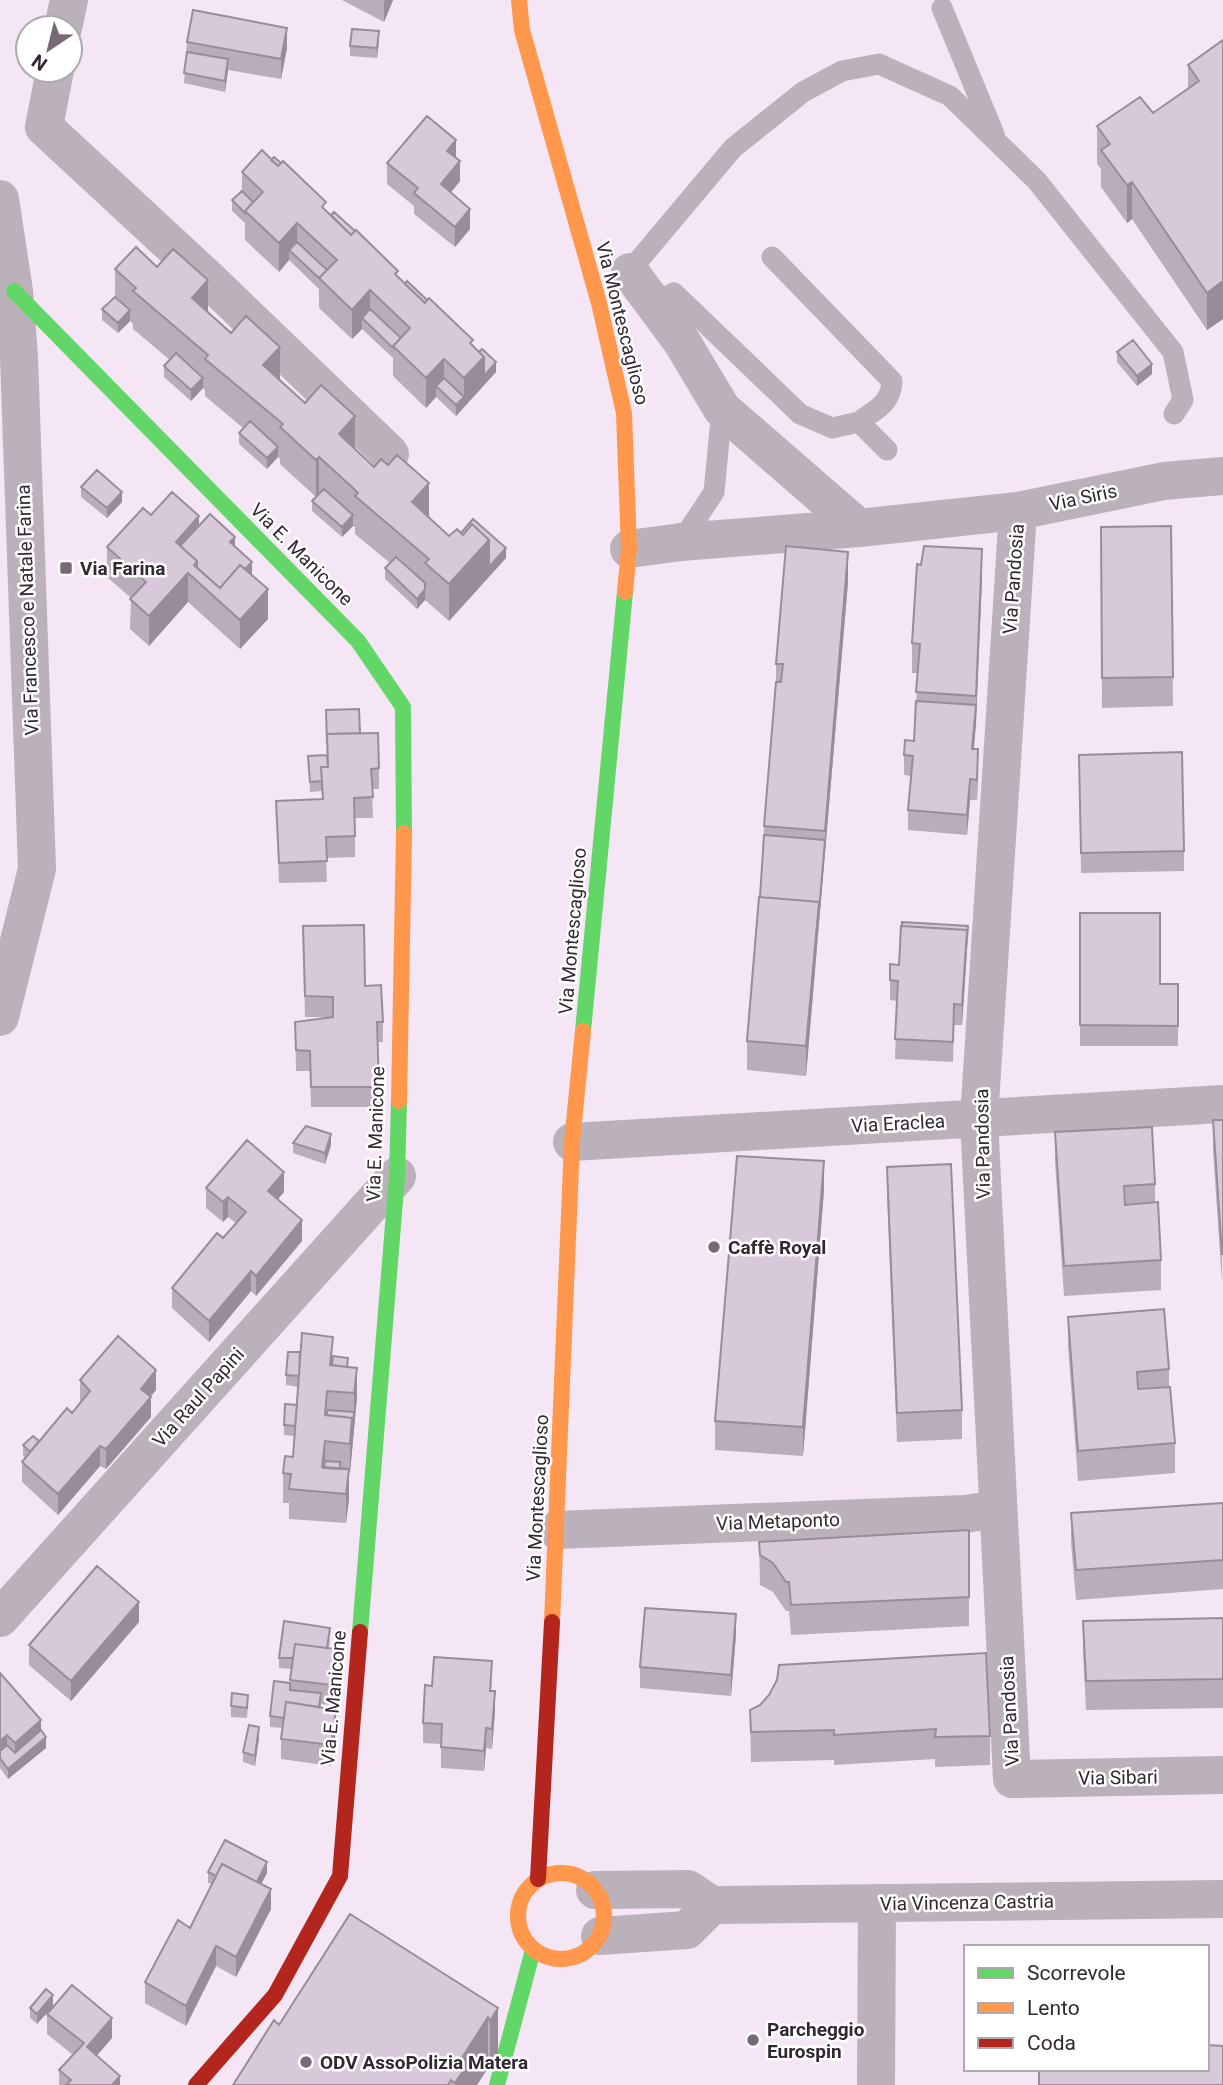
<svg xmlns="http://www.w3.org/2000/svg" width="1223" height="2085" font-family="Roboto,sans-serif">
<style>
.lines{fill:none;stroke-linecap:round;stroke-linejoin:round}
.lane{stroke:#bab1ba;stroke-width:21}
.street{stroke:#bab1ba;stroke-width:38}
.fast{stroke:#63d668;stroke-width:16}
.slow{stroke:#ff974d;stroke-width:16}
.jam{stroke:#b3261e;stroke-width:16}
.wall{fill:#baadbb}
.shaded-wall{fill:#978d99}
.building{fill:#d8c9da;stroke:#978d99;stroke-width:2}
.poi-dot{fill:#766a76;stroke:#fff;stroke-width:2.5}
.labels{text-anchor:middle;stroke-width:5;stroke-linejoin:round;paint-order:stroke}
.street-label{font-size:19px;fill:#322832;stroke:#fff}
.poi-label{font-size:19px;font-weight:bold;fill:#322832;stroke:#fff;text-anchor:start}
</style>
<rect width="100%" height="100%" fill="#f4e6f5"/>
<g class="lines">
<path class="lane" d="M942 8 994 134
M772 257 892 381C891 404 876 409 859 422
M623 279 733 148 803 92 842 71 879 64 950 96 1037 181 1173 352 1183 400 1174 414
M654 303 674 293 800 414 832 428 859 422 887 450
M681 542 714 492 722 409"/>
<path class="street" d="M63 28 69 0
M55 70 44 127 206 277 390 454
M0 199 14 291 19 357 37 869 0 1017
M1018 511 979 1119 1012 1779 1223 1775
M859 528 1018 511 1164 481 1223 476
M629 549 681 542 859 528 722 409 682 342 630 272
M572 1142 1223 1104
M557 1530 965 1514 998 1509
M0 1618 397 1176
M595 1890 688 1889 712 1905 1223 1899
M600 1936 687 1930 712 1905
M876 2085 877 1903"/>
<path class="fast" d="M14 291 358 641 403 707 404 833
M583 1031 625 592
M360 1632 397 1176 399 1101
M497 2085 533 1950"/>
<path class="slow" d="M519 0 522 30 599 303 624 413 629 549 625 592
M399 1101 404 833
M552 1622 572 1142 583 1031
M518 1916a43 43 0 1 1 86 0a43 43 0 1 1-86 0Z"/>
<path class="jam" d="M538 1879 552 1622
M196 2085 275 1995 340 1876 360 1632"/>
</g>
<path class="wall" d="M342 0H393L384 22Z
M1223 40V319L1207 330 1132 219 1127 223 1101 187V169L1097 164V126L1153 113 1188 89V65Z
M379 41 377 58 350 56V46Z
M187 42 287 48 281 79 228 70 225 92 184 83Z
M456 158 460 181 451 192 470 229 455 247 414 214V206L387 184V163Z
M271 160 473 346 496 372 456 416 436 397 426 408 393 376V358L362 329 352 339 319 308V289L289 260 279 272 245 240V223L232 211V200L242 191V172Z
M115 269 208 313 449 536 461 533 506 558 449 621 425 600 417 609 385 579V568L390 563 355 534V527L353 526 342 537 312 511V501L316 497 280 464V459L278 457 267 469 239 444V433L243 428 205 396V390L203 388 191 401 164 377V366L170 360 133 329V324L130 321 118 333 102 320V309L115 297Z
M1117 352 1152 374 1137 386 1117 362Z
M81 487 122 502 107 518 81 497Z
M151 515 199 525 235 547 252 575 268 619 240 649 188 602 149 646 130 629 131 598 107 577V547Z
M1171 526 1173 706 1102 708 1101 527Z
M982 579 974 749 978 769 977 800H970L967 835 908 830V810L911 776 904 775V755L914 741 918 673H912V643Z
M848 582 806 1076 747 1070V1041L760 897 764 826 776 686V664Z
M326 710 360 733 379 768V789H372L373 818H355V857L326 858 327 882 279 883 276 801 322 799V791L310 792 308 756 327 755Z
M1079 755 1184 851V871L1081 873Z
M1080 913 1160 984H1178V1046H1080Z
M303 926 365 986 383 1022V1042H377L379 1107H311L310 1071H296L295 1022 333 1017H305Z
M968 936 962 1025H954L953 1062 895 1059 897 1001 890 1000V980L899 965Z
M1213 1120H1223L1222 1283 1213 1150Z
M1055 1132 1155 1184V1202L1161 1260V1290L1064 1296 1055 1162Z
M293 1143 331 1145 325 1164 293 1153Z
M887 1167 962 1410V1439L897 1442 887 1196Z
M206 1188 284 1192 278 1199 302 1241 256 1296 251 1291 209 1342 172 1308V1288L223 1238 236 1223 228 1217 223 1222 206 1208Z
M824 1190 803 1456 715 1450V1421Z
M1068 1317 1169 1369V1387L1175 1443V1473L1078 1481 1068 1346Z
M333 1356 348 1367 357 1397 350 1473H349V1499L346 1523 289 1519V1503H283V1473L293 1457 295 1436 284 1435V1425L297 1405 298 1387 286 1385V1375Z
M80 1380 156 1390 150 1397 151 1417 106 1469 100 1466 58 1515 22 1482V1462L25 1458 23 1455V1445L39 1441 72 1413 81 1402 80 1400Z
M1223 1503V1589L1076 1600 1071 1543V1513Z
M969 1530V1626L791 1635 789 1611H786L773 1592 760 1585 759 1542Z
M1223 1618V1708L1086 1710 1083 1650V1621Z
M139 1622 71 1701 29 1665V1645Z
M736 1634 731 1696 640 1688V1667Z
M330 1639 329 1648 343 1670 339 1706 321 1704V1708L336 1730 331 1766 281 1759V1739L283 1728 270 1727V1716L290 1683 292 1669 279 1668V1658Z
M0 1673 41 1730 46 1748 8 1779 0 1768Z
M492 1682 491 1691 495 1711 492 1749 486 1748 484 1771 441 1768V1744L423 1743V1723L432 1686Z
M248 1705 247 1718 231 1717V1706Z
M760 1705 990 1736V1765L935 1767V1759L834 1765V1760L751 1762 750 1710Z
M259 1738 255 1766 243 1762V1752Z
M208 1872 267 1873 261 1884 271 1909 236 1977 216 1966 186 2026 145 2003V1982L190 1928 212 1884 208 1883Z
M53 2006 37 2024 30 2018V2008Z
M498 2008V2059L490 2071 488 2068 477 2085H233L279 2025Z
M47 2014 112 2038 97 2055 120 2085H59V2070L73 2055 47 2034Z"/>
<path class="shaded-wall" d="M385 0H393L384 22V2Z
M287 28V48L281 79V59Z
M379 31V41L377 58V48Z
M228 59V70L225 92V81Z
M456 140V160L447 151Z
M460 161V181L441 205V184Z
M1132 182V219L1127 223V185Z
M470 209V229L455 247V227Z
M297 223V252L289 250V260L279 272V243Z
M208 280V318L192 298Z
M1223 281V319L1207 330V293Z
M370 290V319L362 318V329L352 339V310Z
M130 310V321L118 333V323Z
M280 347V384L263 365Z
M484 357 496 362V372L456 416V405L464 397V378Z
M444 359V389L436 386V397L426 408V378Z
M1152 364V374L1137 386V376Z
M203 378V388L191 401V390Z
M355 416V453L339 434Z
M278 447V457L267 469V458Z
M319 457V494L316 497V460Z
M429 483V520L412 502Z
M122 492V502L107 518V508Z
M353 515V526L342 537V527Z
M199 516V545L186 560 176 542Z
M235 537V557L230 542Z
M489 540 506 548V558L449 621V584Z
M982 549V579L976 725 972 769V749L976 705Z
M848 552V582L806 1076V1046L825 840Z
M252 562V582L220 601Z
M188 573V602L149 646V616Z
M268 589V619L240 649V620Z
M425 589V600L417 609V599Z
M978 749V769L977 800V780Z
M970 779V800L967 835V815Z
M968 926V936L962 1025V1005Z
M331 1134V1145L325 1164V1153Z
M824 1161V1190L803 1456V1427Z
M284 1172V1192L268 1211V1191Z
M228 1197V1217L223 1222V1202Z
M302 1220V1241L256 1296V1276Z
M251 1271V1291L209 1342V1321Z
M357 1368V1397L350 1473V1444L352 1418 354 1412V1393Z
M156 1370V1390L146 1402 151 1397V1417L106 1469V1449L141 1389Z
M325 1441V1471L322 1467Z
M100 1446V1466L58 1515V1494Z
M349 1469V1499L346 1523V1494Z
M139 1602V1622L71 1701V1681Z
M736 1614V1634L731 1696V1675Z
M343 1650V1670L339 1706V1686Z
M495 1691V1711L492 1749V1729Z
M336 1710V1730L331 1766V1745Z
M41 1720V1740L15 1763V1743Z
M259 1727V1738L255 1766V1756Z
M486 1728V1748L484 1771V1751Z
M7 1735V1755L0 1758V1741Z
M46 1737V1748L8 1779V1769Z
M267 1862V1873L253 1900V1889Z
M271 1889V1909L236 1977V1957Z
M216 1946V1966L186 2026V2006Z
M53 1995V2006L37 2024V2014Z
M498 2008V2059L490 2071V2021Z
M488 2017V2068L477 2085H455L460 2061Z
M112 2018V2038L87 2067V2047Z
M120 2076V2085H112Z"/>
<path class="building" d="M193 10 287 28 281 59 187 42Z
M352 29 379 31 377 48 350 46Z
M1223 40V281L1207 293 1132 182 1127 185 1101 150 1110 144 1097 126 1140 97 1153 113 1199 81 1188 65Z
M187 52 228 59 225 81 184 73Z
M427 116 456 140 447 151 460 161 441 184 470 209 455 227 414 193 418 188 387 163Z
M262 150 278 166 283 161 326 202 322 207 351 235 356 230 398 271 395 274 425 303 429 298 473 340 470 343 484 357 464 378 444 359 426 378 393 346 410 328 370 290 352 310 319 278 337 260 297 223 279 243 245 211 263 192 242 172Z
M274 157 281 163 278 166 271 160Z
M242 191 253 202 245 211V213L232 200Z
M334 212 355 231 351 235 331 215Z
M297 242 327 270 319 278 289 250Z
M136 247 157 267 173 249 208 280 192 298 231 333 246 316 280 347 263 365 305 403 321 385 355 416 339 434 374 467 381 459 388 465 397 455 429 483 412 502 449 536 457 529 463 535 472 524 489 540 449 584 425 563 429 559 355 496 358 493 353 488 319 457 316 460 280 427 283 424 205 359 208 355 133 291 136 288 115 269Z
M407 281 427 300 425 303 405 284Z
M115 297 130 310 118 323 102 309Z
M370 309 401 338 393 346V348L362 318Z
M1133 340 1152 364 1137 376 1117 352Z
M482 349 496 362 484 376V357L479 352Z
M176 353 203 378 191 390 164 366Z
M444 378 464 397 456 405 436 386Z
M250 421 278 447 267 458 239 433Z
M97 470 122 492 107 508 81 487Z
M324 489 353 515 342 527 312 501Z
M172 492 199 516 176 542 197 561 194 565 220 588 240 565 268 589 240 620 188 573 149 616 130 599 146 582 107 547 143 508 151 515Z
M210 514 235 537 230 542 252 562 245 569 240 565 220 588 197 568V561L180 546Z
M473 519 506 548 489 567V540L472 524 463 535 461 533Z
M1171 526 1173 677 1102 678 1101 527Z
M786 546 848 552 825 831 764 826 776 682H781L783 664H776Z
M924 546 982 549 976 696 916 692 920 644 912 643 917 564 921 565Z
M396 557 425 583V589L417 599 385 568Z
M916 701 976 705 972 749H978L977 780 970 779 967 815 908 810 913 756 904 755 905 740 914 741Z
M359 709 360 733 327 734V744L326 710Z
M378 733 379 768 371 769 373 797 354 798 355 836 326 837 327 861 279 863 276 801 323 799 321 767H328L327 734Z
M1182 752 1184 851 1081 853 1079 755Z
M327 755 328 767H321L322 781 310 782 308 756Z
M764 835 825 840 819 911V902L760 897Z
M759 897 819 902 806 1046 747 1041Z
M1080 913H1160V984H1178V1026L1080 1025Z
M902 922 968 926 967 939V930L902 926Z
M364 925 365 986 381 985 383 1022H377L379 1087H311L310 1051 296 1050 295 1022 333 1017V997L305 996 303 926Z
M901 926 967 930 962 1005 954 1004 953 1042 895 1039 898 981 890 980V964L899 965Z
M1213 1120H1223V1254H1222Z
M306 1126 331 1134 325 1153 293 1143Z
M1152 1127 1155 1184 1124 1186 1125 1205 1158 1202 1161 1260 1064 1266 1055 1132Z
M247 1140 284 1172 268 1191 302 1220 256 1276 251 1271 209 1321 172 1288 217 1233 223 1238 246 1212 228 1197 223 1202 206 1188Z
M737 1156 824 1161 803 1427 715 1421Z
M951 1164 962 1410 897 1413 887 1167Z
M1164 1309 1169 1369 1137 1372 1138 1389 1170 1387 1175 1443 1078 1451 1068 1317Z
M302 1333 333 1337 330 1365 357 1368 354 1393 327 1391 325 1415 352 1418 350 1444 325 1441 322 1467 349 1469 346 1494 289 1489 291 1474 283 1473 285 1456 293 1457Z
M118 1336 156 1370 141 1389 151 1397 106 1449 100 1446 58 1494 22 1462 67 1408 72 1413 90 1391 80 1380Z
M288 1352H300L299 1376 286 1375Z
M333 1356 348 1358 347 1367 332 1365Z
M285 1404 297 1405 295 1426 284 1425Z
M327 1410 354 1412 352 1437V1418L327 1415Z
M33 1436 39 1441 30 1452 23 1445Z
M325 1461 340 1462V1469L324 1468Z
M1223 1503V1560L1076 1570 1071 1513Z
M969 1530V1597L791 1605 789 1582H786L773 1563 760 1555 759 1542Z
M97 1566 139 1602 71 1681 29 1645Z
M645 1608 736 1614 731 1675 640 1667Z
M1223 1618V1679L1086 1681 1083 1621Z
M284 1621 330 1628 327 1648 295 1644 293 1658H279Z
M295 1644 343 1650 339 1686 290 1680Z
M986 1653 990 1736 935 1737 936 1729 834 1735V1730L751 1732 750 1710 760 1705 769 1695 777 1680 779 1665Z
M434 1657 492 1661 490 1691H495L492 1729 486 1728 484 1751 441 1747 442 1724 423 1723 425 1685 432 1686Z
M0 1673 41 1720 15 1743 7 1735 0 1741Z
M274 1681 290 1683V1690L321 1693 319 1707 286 1702 284 1718 270 1716Z
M232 1693 248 1695 247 1708 231 1706Z
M286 1702 336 1710 331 1745 281 1739Z
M249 1725 259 1727 255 1756 243 1752Z
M41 1730 46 1737 8 1769 0 1758V1751L7 1745 15 1753Z
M225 1840 267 1862 257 1882 222 1864 216 1876 208 1872Z
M222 1864 271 1889 236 1957 216 1946 186 2006 145 1982 178 1920 190 1928Z
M350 1914 498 2008 490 2021 488 2017 460 2061 465 2068 455 2083 451 2080 448 2085H233L274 2020 279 2025Z
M72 1985 112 2018 87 2047 120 2076 112 2085H66L71 2080 59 2070 84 2043 47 2014Z
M46 1989 53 1995 37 2014 30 2008Z
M1207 2045 1223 2046V2085H1039V2069H1207Z"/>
<g class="poi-dot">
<rect x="59" y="561" width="14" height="14" rx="3.5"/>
<circle cx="714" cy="1247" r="7"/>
<circle cx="753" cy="2040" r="7"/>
<circle cx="306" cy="2062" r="7"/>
</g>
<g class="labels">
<g class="street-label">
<text transform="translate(623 323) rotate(76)" y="7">Via Montescaglioso</text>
<text transform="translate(1083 497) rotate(-12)" y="7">Via Siris</text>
<text transform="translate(302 554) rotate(45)" y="7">Via E. Manicone</text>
<text transform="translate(1013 579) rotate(-86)" y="7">Via Pandosia</text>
<text transform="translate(27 610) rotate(-92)" y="7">Via Francesco e Natale Farina</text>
<text transform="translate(572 931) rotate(-85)" y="7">Via Montescaglioso</text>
<text transform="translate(898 1123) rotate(-3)" y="7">Via Eraclea</text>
<text transform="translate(375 1134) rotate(-88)" y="7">Via E. Manicone</text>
<text transform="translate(982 1144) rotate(-91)" y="7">Via Pandosia</text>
<text transform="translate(198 1397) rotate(-48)" y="7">Via Raul Papini</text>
<text transform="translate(537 1498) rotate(-87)" y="7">Via Montescaglioso</text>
<text transform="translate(778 1521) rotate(-2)" y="7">Via Metaponto</text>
<text transform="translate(333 1698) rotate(-85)" y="7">Via E. Manicone</text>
<text transform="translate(1009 1711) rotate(-93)" y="7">Via Pandosia</text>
<text transform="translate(1118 1777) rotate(-1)" y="7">Via Sibari</text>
<text transform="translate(967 1902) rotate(-1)" y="7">Via Vincenza Castria</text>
</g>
<g class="poi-label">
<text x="80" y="575">Via Farina</text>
<text x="728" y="1254">Caffè Royal</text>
<text x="767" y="2036">Parcheggio<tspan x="767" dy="22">Eurospin</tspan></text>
<text x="320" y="2069">ODV AssoPolizia Matera</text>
</g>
</g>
<rect x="964" y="1945" width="245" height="126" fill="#ffffff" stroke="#ada9ad" stroke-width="2"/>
<rect x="978" y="1968" width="35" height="10" fill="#63d668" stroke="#ada9ad" stroke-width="2"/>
<text x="1027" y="1980" font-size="21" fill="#322832">Scorrevole</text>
<rect x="978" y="2003" width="35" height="10" fill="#ff974d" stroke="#ada9ad" stroke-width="2"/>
<text x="1027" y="2015" font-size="21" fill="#322832">Lento</text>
<rect x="978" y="2038" width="35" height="10" fill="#b3261e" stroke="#ada9ad" stroke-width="2"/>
<text x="1027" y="2050" font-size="21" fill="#322832">Coda</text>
<g transform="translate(49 49) rotate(215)"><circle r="33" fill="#ffffff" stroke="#ada9ad" stroke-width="2"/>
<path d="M0-5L12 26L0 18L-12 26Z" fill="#766a76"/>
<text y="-10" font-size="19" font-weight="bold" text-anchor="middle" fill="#322832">N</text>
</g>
</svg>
